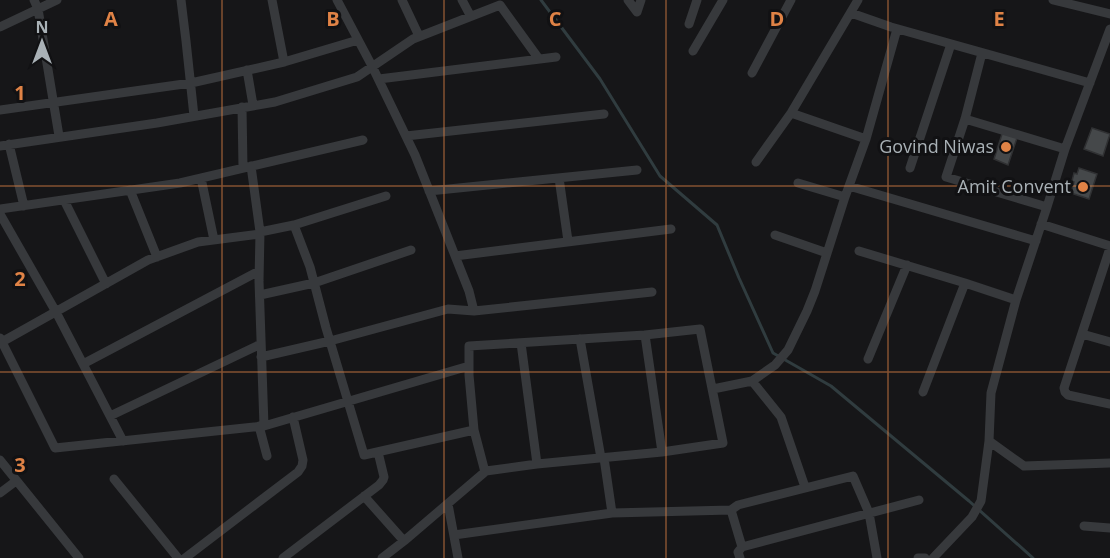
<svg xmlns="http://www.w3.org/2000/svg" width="1110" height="558" font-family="'Open Sans',sans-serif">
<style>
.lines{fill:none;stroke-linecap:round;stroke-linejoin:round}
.stream{stroke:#303c3f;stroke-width:3}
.building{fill:#45484a;stroke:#303133;stroke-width:1.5}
.minor{stroke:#37393c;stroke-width:9}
.grid{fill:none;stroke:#e08346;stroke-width:1.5;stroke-opacity:0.55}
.poi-dot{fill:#e08346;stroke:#111113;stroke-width:2}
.labels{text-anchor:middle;stroke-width:6;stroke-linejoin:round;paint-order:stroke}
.poi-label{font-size:18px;fill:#a9b1b6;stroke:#111113;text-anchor:end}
.grid-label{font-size:20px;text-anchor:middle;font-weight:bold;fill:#e08346;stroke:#111113;stroke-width:6;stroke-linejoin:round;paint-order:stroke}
</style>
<rect width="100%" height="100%" fill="#161618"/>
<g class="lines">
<path class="stream" d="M541 0 600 79 660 176 717 225 739 278 773 353 831 386 969 501 1033 558"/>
</g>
<path class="building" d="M1092 128 1110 134 1103 156 1084 149Z
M1003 131 1018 135 1008 165 994 159Z
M1079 168 1097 174 1089 199 1071 193 1074 182 1072 181 1074 173 1077 174Z"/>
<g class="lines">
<path class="minor" d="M34 0 38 9 59 136
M181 0 186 41 194 116
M337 0 372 66 415 155 469 291 474 311
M402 0 419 36
M462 0 470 15
M628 0 637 12 641 0
M1053 0 1110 14
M851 13 891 27 1090 83
M689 24 697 0
M0 27 57 0
M1110 29 1065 149 1047 207 1016 300 991 393 989 441 1024 466 1110 463
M693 51 723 0
M982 53 965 119 946 177 1047 207
M284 62 358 40
M247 70 253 105
M752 73 791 0
M379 79 556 57
M242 107 243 168
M0 110 191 83 284 62 272 0
M791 113 866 139
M965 119 1065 149
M406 136 604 114
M9 144 24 206
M0 146 157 123 275 102 357 77 413 39 500 5 539 59
M756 162 791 113 858 0
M910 168 951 44
M201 178 214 240
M559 178 568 241
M798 183 845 197
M849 186 1036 241
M130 190 157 257
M429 191 637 170
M64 200 106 284
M0 209 180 183 363 140
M0 214 56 312 110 416 261 344
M1041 224 1110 246
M294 225 310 267 326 328 364 455 474 430 469 375V346L645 335 700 329 723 443 662 452
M260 232 294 225 386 196
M775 235 827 253
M1110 248 1064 388 1065 392 1068 395 1110 404
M859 251 965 283 1016 300
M455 256 671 229
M260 295 314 283 411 250
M1082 334 1110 342
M0 338 55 448 264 426 259 281 260 232 251 166
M580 339 601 458
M0 343 148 260 198 242 260 234
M521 343 537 464
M261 357 330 341 448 309 474 311 652 292
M868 359 907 265
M83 364 259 271
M752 381 781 417 805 487
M713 389 752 381 775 365 788 350 807 311 815 291 845 197 866 139 897 29
M923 392 965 283
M110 416 123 441
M259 426 267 456
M264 426 469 366
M474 430 485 472
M0 460 79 558
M114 479 178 558
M0 493 16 481
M364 496 404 541
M448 504 458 558
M731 510 742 547
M612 513 731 510 738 505 853 476 869 513 877 558
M1084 526 1110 528
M454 535 612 513 604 458
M185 558 298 472 302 466 303 460 293 417
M283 558 379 485 383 480 384 477 378 452
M382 558 404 541 486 471 537 464 662 452 645 335
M740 558 738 552 742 547 919 500
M918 558H925
M933 558 972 517 981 501 989 441"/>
</g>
<path class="grid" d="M222 0V558M444 0V558M666 0V558M888 0V558M0 186H1110M0 372H1110"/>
<g class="poi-dot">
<circle cx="1006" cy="147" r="6"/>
<circle cx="1083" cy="187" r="6"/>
</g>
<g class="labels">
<g class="poi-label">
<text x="994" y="153">Govind Niwas</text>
<text x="1071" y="193">Amit Convent</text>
</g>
</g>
<g class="grid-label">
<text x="111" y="26">A</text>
<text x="333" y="26">B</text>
<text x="555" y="26">C</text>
<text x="777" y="26">D</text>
<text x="999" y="26">E</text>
<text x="20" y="100">1</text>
<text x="20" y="286">2</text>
<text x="20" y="472">3</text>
</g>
<g transform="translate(42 42)" stroke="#111113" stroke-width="4.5" paint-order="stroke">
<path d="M0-4.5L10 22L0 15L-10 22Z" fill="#a9b1b6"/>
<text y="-9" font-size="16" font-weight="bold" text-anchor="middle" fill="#a9b1b6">N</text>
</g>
</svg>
